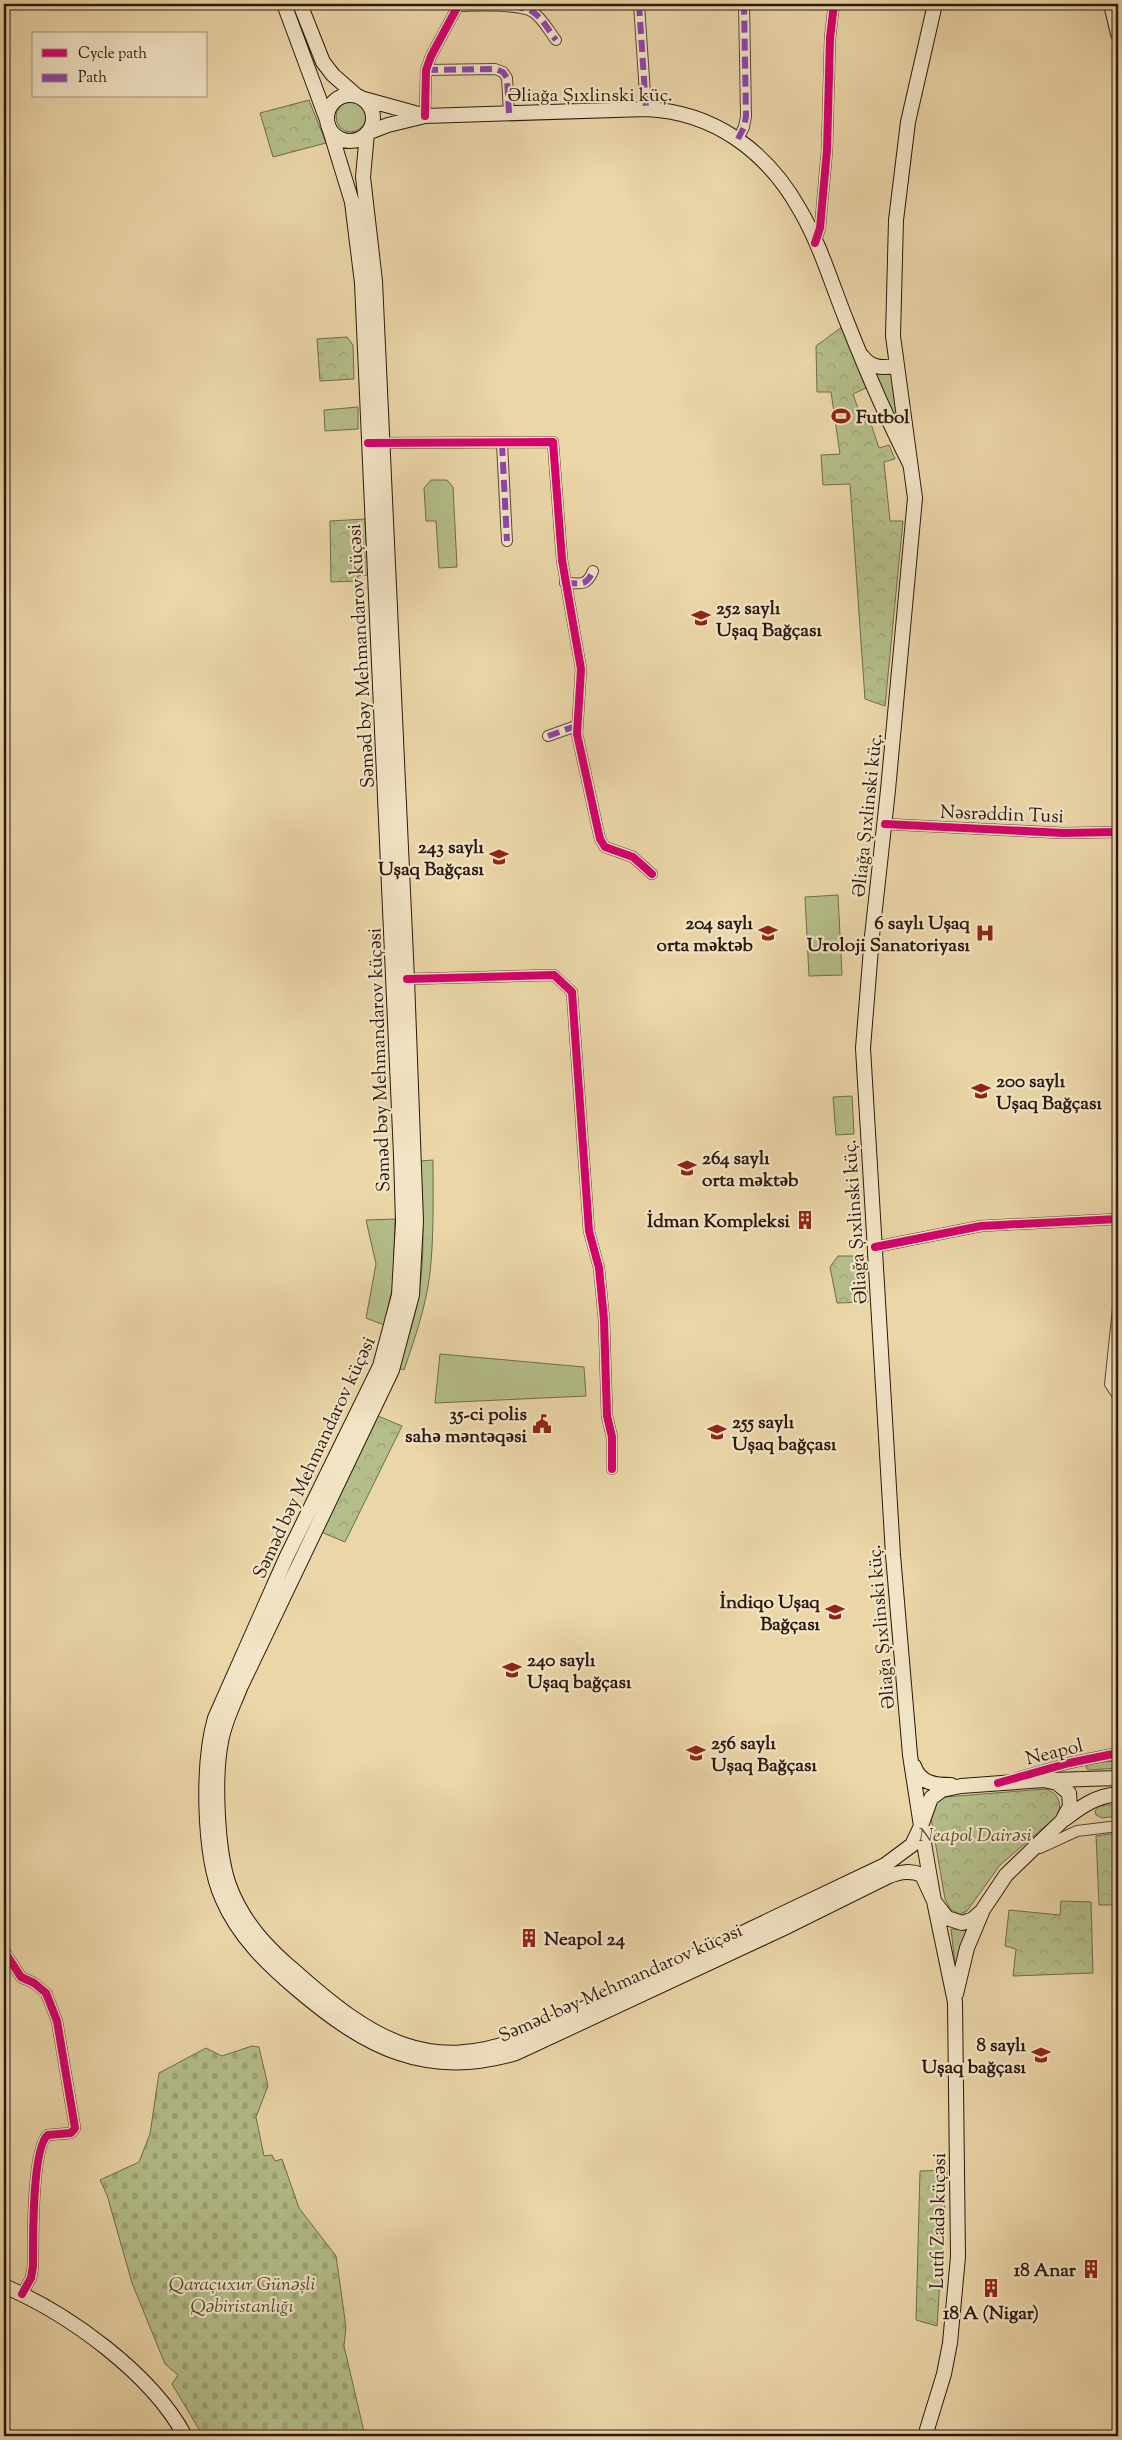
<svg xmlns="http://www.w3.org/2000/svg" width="1122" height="2440" font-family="'Sorts Mill Goudy',serif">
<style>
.green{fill:#b4be8a;stroke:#6f6b4c}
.cemetery{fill:url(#cemetery-stones);stroke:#6f6b4c}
.park{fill:url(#park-crowns);stroke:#6f6b4c}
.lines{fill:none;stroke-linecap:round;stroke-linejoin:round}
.street-casing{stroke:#5a4834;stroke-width:12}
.secondary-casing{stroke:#2a180e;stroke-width:16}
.street{stroke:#f2e4c6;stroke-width:10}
.secondary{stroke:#f2e4c6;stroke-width:14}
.quiet{stroke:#8e44ad;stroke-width:6;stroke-dasharray:12 6;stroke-linecap:butt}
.cycleway-casing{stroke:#f2e4c6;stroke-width:11}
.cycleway{stroke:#d6006c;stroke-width:8}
.labels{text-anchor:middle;stroke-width:4.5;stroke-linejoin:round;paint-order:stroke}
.street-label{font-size:19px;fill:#2a180e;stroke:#f2e4c6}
.poi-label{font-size:19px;font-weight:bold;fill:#2a180e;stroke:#f2e4c6;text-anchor:start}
.park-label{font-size:19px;font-style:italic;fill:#534a33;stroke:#f2e4c6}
</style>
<defs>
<pattern id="cemetery-stones" width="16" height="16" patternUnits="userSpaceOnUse" patternTransform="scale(1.25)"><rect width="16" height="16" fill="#b4be8a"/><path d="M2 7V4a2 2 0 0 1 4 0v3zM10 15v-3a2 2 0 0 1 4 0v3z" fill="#9ba376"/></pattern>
<pattern id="park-crowns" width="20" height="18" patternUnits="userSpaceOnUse" patternTransform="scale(1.25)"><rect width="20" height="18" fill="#b4be8a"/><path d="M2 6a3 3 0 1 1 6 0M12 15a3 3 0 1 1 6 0" fill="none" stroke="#9ba376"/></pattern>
</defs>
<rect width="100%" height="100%" fill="#ebd6a8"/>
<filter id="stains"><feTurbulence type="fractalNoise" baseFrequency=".004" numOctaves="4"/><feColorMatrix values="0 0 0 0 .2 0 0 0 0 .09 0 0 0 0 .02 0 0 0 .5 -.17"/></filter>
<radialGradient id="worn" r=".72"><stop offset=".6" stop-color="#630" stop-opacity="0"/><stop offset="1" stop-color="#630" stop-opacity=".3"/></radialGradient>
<path class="green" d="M336 117a15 15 0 1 1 30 0a15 15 0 1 1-30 0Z
M871 372 892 374 900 432Z
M358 407V429L325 431 324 410Z
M431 480H447L453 487 457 567 439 568 436 521H426L424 488Z
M838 895 842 975 809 976 805 897Z
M852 1096 854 1134 836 1135 833 1097Z
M433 1160C433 1198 434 1236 430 1273 426 1306 415 1338 404 1370L398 1368C407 1341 417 1314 420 1285 426 1244 421 1202 420 1161Z
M395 1219 393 1285 384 1325 366 1318 376 1264 366 1220Z
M440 1354 584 1367 586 1396 435 1403Z
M1118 1761V1768L1088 1770 1086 1768 1088 1763Z
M951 1929 966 1930 956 1973Z"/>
<path class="cemetery" d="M252 2046 259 2047 268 2086 256 2117 264 2156 272 2155 275 2161 282 2159 299 2208 336 2256 346 2327 344 2346 365 2436H203L172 2384 178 2375 165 2364 132 2283 107 2195 100 2180 139 2162 150 2134 159 2073 206 2048 222 2056Z"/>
<path class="park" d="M309 100 326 143 273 157 260 113Z
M842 327 866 388 853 394 862 420 869 418 879 448 889 445 895 459 884 462 890 521H903L885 706 865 699 850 484 823 485 821 455 840 454 831 392H817L816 346Z
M347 337 353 345 354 379 320 381 317 339Z
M365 519 368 575 358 576V581L331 582 330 521Z
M838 1256H865L868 1302 837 1303 830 1267Z
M378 1416 402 1426 345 1542 321 1532Z
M1045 1789C1058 1792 1064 1805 1056 1817L1000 1865 967 1911 960 1914 951 1910 945 1899 931 1817 935 1801 945 1797Z
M1118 1804V1816L1102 1818 1096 1815 1095 1811 1099 1806Z
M1118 1833V1905H1099L1096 1836Z
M1061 1901 1091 1902 1093 1973 1013 1976 1016 1949 1005 1946 1009 1910 1060 1915Z
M947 2170 937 2326 916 2320 920 2171Z"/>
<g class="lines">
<g class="street-casing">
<path id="street" d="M639 4 646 109
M458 6C476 6 519 3 533 12 543 19 549 31 556 40
M426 70 495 69 503 72 507 78 509 113
M425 116 426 70 431 56 459 4
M738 139 744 127 746 116 744 4
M815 243 820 228 827 150 830 38 834 4
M377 443 553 442 562 560 581 669 577 734 596 821 600 839 605 847 633 857 652 874
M502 444 507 541
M565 583C581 583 586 587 593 571
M548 736 576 726
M885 824 1063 833 1118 832
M407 979 554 975 572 992 589 1231 599 1268 604 1320 607 1416 612 1437V1469
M875 1247 981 1226 1118 1219
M1118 1309 1110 1384 1118 1396
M1017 1778 1069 1763 1118 1753
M1040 1848 1077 1831 1118 1826
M4 1951 21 1977 34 1983 46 1993 57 2021 75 2128 71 2133 48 2135C32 2147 33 2242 33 2266L31 2278 22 2294"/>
</g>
<g class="secondary-casing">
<path id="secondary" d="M284 4 327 120
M300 4 323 62 333 75 357 96
M1111 4 1118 34
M327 118a23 23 0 1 1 46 0a23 23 0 1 1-46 0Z
M364 99 422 115
M329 127 352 202 362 283 401 1155 403 1222 399 1295 380 1366 286 1558 215 1718C202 1763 203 1855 222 1898 238 1936 267 1964 298 1990 365 2047 426 2080 516 2053L782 1929 889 1876C901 1872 910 1870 922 1875L934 1901 955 2002 958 2257 950 2343 944 2374 925 2436
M862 356C871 368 881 368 895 366
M910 464C886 417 866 370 847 322 832 285 820 244 800 210 767 151 714 112 646 109L425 116 388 125 367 133 363 177 375 281 407 979 416 1221 412 1295 392 1370 240 1688C233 1706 224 1723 221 1742 214 1778 217 1851 229 1885 243 1923 268 1949 298 1974 369 2037 429 2077 526 2036L885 1865 912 1845 921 1826 910 1755 893 1555 863 1048 872 936 888 790 915 498 893 336 896 220 908 122 935 4
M914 1766C920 1783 934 1785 951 1785
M1044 1780 1057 1783 1069 1793 1070 1806 1062 1821 1006 1875 982 1911 973 1919 962 1923 947 1918 934 1901 921 1826 931 1798 942 1790 961 1786Z
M1052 1780 1118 1778
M1065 1819C1082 1806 1096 1796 1118 1794
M956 1994 967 1948 982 1912
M4 2286C69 2314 151 2373 185 2436"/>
</g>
<use href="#street" class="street"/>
<use href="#secondary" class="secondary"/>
<path class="quiet" d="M639 4 646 109
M458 6C476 6 519 3 533 12 543 19 549 31 556 40
M426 70 495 69 503 72 507 78 509 113
M738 139 744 127 746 116 744 4
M502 444 507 541
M565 583C581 583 586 587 593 571
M548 736 576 726"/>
<g class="cycleway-casing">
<path id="cycleway" d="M425 116 426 70 431 56 459 4
M815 243 820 228 827 150 830 38 834 4
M368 443 553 442 562 560 581 669 577 734 596 821 600 839 605 847 633 857 652 874
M885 824 1063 833 1118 832
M407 979 554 975 572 992 589 1231 599 1268 604 1320 607 1416 612 1437V1469
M875 1247 981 1226 1118 1219
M998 1783 1069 1763 1118 1753
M4 1951 21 1977 34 1983 46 1993 57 2021 75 2128 71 2133 48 2135C32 2147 33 2242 33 2266L31 2278 22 2294"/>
</g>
<use href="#cycleway" class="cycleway"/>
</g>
<defs>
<g id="stadium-bare" transform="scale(1.5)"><path d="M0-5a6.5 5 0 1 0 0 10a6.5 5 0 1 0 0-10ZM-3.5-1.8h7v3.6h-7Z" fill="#8f2418" stroke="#f2e4c6" stroke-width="2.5" paint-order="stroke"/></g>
<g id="school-bare" transform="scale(1.5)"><path d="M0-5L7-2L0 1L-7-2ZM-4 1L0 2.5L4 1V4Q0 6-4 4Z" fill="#8f2418" stroke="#f2e4c6" stroke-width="2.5" paint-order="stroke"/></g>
<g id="hospital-bare" transform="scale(1.5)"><path d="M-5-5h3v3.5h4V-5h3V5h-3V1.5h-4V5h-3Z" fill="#8f2418" stroke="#f2e4c6" stroke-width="2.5" paint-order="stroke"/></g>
<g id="building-bare" transform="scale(1.5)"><path d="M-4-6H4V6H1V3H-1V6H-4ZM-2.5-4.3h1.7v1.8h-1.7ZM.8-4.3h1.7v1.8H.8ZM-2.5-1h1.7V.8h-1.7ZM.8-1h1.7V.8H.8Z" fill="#8f2418" stroke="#f2e4c6" stroke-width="2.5" paint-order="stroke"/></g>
<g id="civic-bare" transform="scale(1.5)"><path d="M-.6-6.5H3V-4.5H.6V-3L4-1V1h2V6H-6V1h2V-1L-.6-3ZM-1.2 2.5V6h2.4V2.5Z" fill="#8f2418" stroke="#f2e4c6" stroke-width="2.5" paint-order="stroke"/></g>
</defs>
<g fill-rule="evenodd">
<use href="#stadium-bare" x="841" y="416"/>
<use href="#school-bare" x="701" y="618"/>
<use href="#school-bare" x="499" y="857"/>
<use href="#school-bare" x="768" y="933"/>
<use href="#hospital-bare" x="985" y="933"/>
<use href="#school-bare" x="981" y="1091"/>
<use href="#school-bare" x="687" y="1168"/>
<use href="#building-bare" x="805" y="1220"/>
<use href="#civic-bare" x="542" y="1424"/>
<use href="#school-bare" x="717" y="1432"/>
<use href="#school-bare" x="835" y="1612"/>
<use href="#school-bare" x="512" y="1670"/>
<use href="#school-bare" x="696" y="1753"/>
<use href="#building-bare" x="529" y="1938"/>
<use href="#school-bare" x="1041" y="2055"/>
<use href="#building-bare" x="1091" y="2269"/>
<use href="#building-bare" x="991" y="2288"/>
</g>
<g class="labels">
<g class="street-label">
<text x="590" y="101">Əliağa Şıxlinski küç.</text>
<text transform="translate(360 656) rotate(-93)" y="7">Səməd bəy Mehmandarov küçəsi</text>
<text transform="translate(1002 813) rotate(2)" y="7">Nəsrəddin Tusi</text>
<text transform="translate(866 815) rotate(-84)" y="7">Əliağa Şıxlinski küç.</text>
<text transform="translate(378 1060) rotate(-92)" y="7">Səməd bəy Mehmandarov küçəsi</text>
<text transform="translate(854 1222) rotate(-94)" y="7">Əliağa Şıxlinski küç.</text>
<text transform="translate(313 1457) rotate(-65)" y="7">Səməd bəy Mehmandarov küçəsi</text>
<text transform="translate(880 1627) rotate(-95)" y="7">Əliağa Şıxlinski küç.</text>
<text transform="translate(1054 1751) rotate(-14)" y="7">Neapol</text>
<text transform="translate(620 1982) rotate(-24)" y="7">Səməd bəy Mehmandarov küçəsi</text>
<text transform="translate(937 2221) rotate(-89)" y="7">Lutfi Zadə küçəsi</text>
</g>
<g class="poi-label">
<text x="856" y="423">Futbol</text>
<text x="716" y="614">252 saylı<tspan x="716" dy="22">Uşaq Bağçası</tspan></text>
<text x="484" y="853" text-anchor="end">243 saylı<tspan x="484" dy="22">Uşaq Bağçası</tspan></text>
<text x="753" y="929" text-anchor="end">204 saylı<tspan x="753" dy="22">orta məktəb</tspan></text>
<text x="970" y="929" text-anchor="end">6 saylı Uşaq<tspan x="970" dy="22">Uroloji Sanatoriyası</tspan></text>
<text x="996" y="1087">200 saylı<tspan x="996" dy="22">Uşaq Bağçası</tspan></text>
<text x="702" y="1164">264 saylı<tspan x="702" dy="22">orta məktəb</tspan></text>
<text x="790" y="1227" text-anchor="end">İdman Kompleksi</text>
<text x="527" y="1420" text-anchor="end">35-ci polis<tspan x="527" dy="22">sahə məntəqəsi</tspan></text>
<text x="732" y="1428">255 saylı<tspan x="732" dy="22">Uşaq bağçası</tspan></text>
<text x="820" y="1608" text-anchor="end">İndiqo Uşaq<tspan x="820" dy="22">Bağçası</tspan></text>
<text x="527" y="1666">240 saylı<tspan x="527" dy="22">Uşaq bağçası</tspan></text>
<text x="711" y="1749">256 saylı<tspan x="711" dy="22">Uşaq Bağçası</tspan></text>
<text x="544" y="1945">Neapol 24</text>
<text x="1026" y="2051" text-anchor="end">8 saylı<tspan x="1026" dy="22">Uşaq bağçası</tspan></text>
<text x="1076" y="2276" text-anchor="end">18 Anar</text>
<text x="991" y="2319" text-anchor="middle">18 A (Nigar)</text>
</g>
<g class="park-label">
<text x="975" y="1841">Neapol Dairəsi</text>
<text x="242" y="2290">Qaraçuxur Günəşli<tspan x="242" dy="22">Qəbiristanlığı</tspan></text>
</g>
</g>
<rect width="1122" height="2440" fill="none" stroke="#ebd6a8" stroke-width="20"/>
<rect x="5" y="5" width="1112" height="2430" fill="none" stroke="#2a180e" stroke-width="2.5"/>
<rect x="10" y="10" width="1102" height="2420" fill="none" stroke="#2a180e"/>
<rect x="32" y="32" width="175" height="65" fill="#f2e4c6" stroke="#a2927c"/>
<rect x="42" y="49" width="25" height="8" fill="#d6006c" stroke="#a2927c"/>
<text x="78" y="58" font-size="15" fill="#2a180e">Cycle path</text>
<rect x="42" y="74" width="25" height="8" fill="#8e44ad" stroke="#a2927c"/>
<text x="78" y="82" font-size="15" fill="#2a180e">Path</text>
<rect width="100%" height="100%" filter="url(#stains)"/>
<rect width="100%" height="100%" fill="url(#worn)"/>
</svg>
